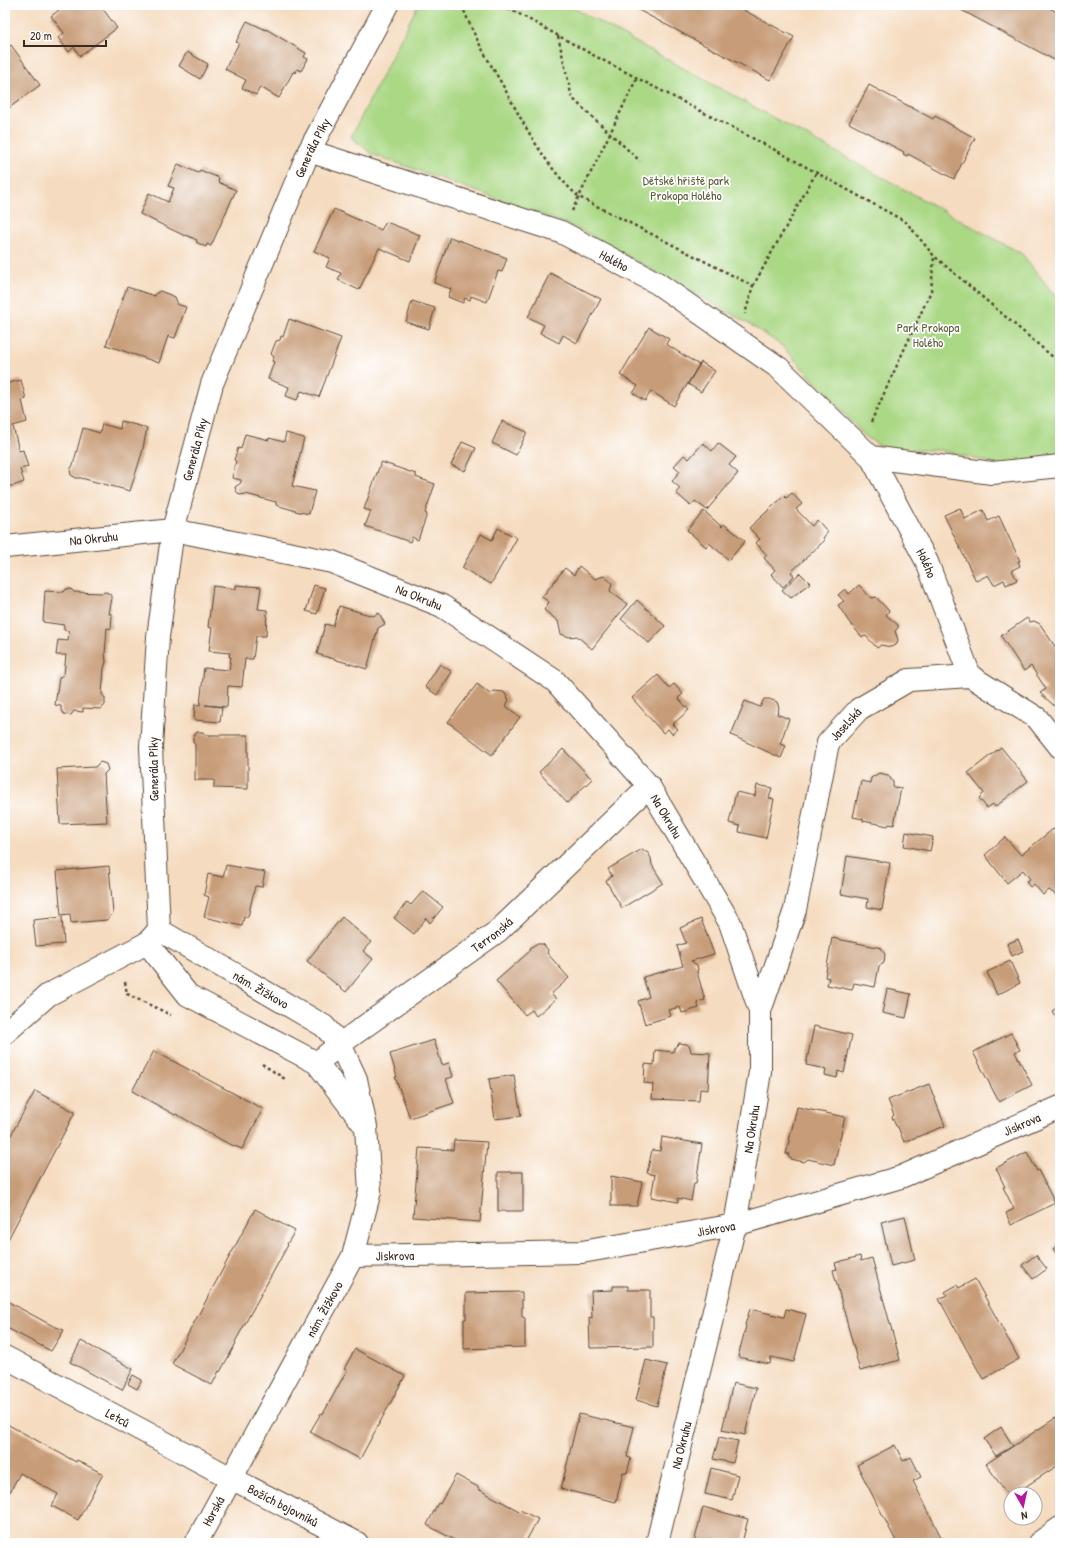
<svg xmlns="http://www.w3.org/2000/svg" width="1065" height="1548" font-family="'Patrick Hand',sans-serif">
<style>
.green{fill:#abd885;stroke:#738152}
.building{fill:#c79c78}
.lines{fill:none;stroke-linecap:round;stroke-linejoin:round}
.minor-casing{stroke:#574536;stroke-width:24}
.path{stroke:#574536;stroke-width:2.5;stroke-dasharray:3 3;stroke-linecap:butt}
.minor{stroke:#fff;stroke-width:22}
.labels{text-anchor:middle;stroke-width:3.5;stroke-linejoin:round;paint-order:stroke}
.street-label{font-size:13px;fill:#3b2a1e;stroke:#fff}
.park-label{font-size:13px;fill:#5d5e3d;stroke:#fff}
</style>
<rect width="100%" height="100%" fill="#fff"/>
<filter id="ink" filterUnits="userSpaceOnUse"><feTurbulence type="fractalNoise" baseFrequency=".025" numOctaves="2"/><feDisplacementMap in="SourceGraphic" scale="8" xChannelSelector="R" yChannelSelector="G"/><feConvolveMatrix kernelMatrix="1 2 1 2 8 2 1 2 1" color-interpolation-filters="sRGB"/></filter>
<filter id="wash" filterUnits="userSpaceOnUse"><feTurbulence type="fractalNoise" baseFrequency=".012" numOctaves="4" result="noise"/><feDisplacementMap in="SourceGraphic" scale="16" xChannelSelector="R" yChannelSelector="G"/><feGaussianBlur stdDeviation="0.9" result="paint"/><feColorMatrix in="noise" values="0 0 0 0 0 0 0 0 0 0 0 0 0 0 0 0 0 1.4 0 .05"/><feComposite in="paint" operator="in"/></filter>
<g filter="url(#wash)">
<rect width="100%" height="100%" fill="#f5dbbf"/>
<path class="green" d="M418 5H568L1022 254 1060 302V456L1004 466 940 450H886L865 436 781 345 751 325 592 236 562 222 372 154 351 137Z"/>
<g id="blocks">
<path class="building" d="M66 5H100L117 28 80 56 74 47 69 52 58 38 64 33 51 16Z
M629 5H734L794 37 770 80Z
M952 5H1044L1060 14V63Z
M247 21 266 30V29L306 53 304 57 308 59 301 71 297 69 295 73 293 72 279 98 260 87 256 95 242 88 246 80 225 69 239 43 236 42Z
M11 45 40 85 5 111V50Z
M187 52 208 64 200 79 179 66Z
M869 85 933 119 935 116 975 138 954 179 908 154 907 156 903 154 904 152 849 123Z
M178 164 198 173 200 170 219 178 218 182 236 190 211 246 207 244 206 247 196 242 197 240 186 235 185 236 140 214 149 193 168 202 174 188 168 186Z
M334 209 381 230 386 222 420 235 410 261 379 248 359 290 338 280 341 273 326 267 330 258 314 251Z
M450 237 507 258 502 272 498 271 487 302 471 296 470 300 465 298 463 303 448 297 451 289 434 283Z
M550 273 601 299 577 343 563 335 559 343 540 333 544 325 528 317Z
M127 287 155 296V294L160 291 175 297 177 302 176 304 186 307 175 338 168 336 159 363 106 345Z
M412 301 435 308 429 329 406 322Z
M289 319 341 338 319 397 301 391 297 400 286 396 289 387 268 379 274 362 272 361 274 357 271 354 276 341 280 340 281 336 283 337Z
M649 327 669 339 666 344 699 365 674 406 651 391 645 401 633 393 638 386 620 375Z
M701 362 715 371 701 392 688 384Z
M21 380 26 399 22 400 27 422 13 426 19 451 23 450 28 467 20 469 24 482 13 486H5V384Z
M121 421 147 428 142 453 130 491 81 478H76L71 475 70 470 73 465 83 428 100 433 102 424 120 429Z
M502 421 527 432 516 455 492 443Z
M286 433 304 438 292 486 315 491 309 514 295 511V509L293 510 276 505V502L246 494 240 495 236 491 235 487 241 483V480L232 478 236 461 234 460 238 448 241 449 245 434 269 440V438L284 442Z
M462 442 476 448 465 471 451 465Z
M703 443 712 451 718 443 736 457 729 465 738 473 707 510 695 501 691 506 676 493 680 488 672 481 680 471 674 466 684 455 689 459Z
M381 462 416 474V477L418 478 435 484 425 513 427 514 418 540 412 537 410 542 365 526 371 511 364 509Z
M792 493 802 504 796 509 812 526 817 520 828 532 823 538 825 540 791 572 794 576 783 587 771 574 775 570 764 558 767 555 756 543 760 539 749 528 784 496 786 498Z
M960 508 965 519 983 510 988 521 999 516 1020 561H1018L1020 566 1012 570 1017 580 1006 585 1004 580 994 585 988 575 976 581 944 515Z
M704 511 722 527 724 524 745 541 729 560 709 543 706 547 687 530Z
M498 528 517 538 491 584 462 568 481 534 492 540Z
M579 566 595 579 604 576 612 583 610 591 627 604 592 649 577 636 569 637 561 634 558 621 544 610 549 602 542 597 565 568 574 575Z
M800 573 810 583 791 598 782 590Z
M236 585 261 587 258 609 267 610 266 636H256L253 659H245L242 687 228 686 227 707 205 705 222 707 220 722 194 720 195 704 200 705 204 668 229 670 231 657H229L230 653 209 651 212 628 208 627 213 586 236 589Z
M314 585 325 588 317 614 306 611Z
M859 585 871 598 876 597 889 611 886 615 898 625V628L895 631 898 640 896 645 891 647 881 645 877 648 866 636 862 637 849 622 838 605 844 601 838 595 845 589 849 594Z
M66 589H71L74 592 101 593 106 592 110 594 112 598 109 614H112L111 629 107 628 105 654 106 662 104 668 102 694 105 698V705L101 709 83 708V712L74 711 71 715 64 714 61 710V706L55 705 59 678 64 674 66 655H56L58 640 68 641 69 631 64 630V625L43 622 45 591 64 592Z
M637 600 665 626 649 643 621 619Z
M339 606 373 616 379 613 385 624 378 628 367 669 317 654 325 624 333 626Z
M1027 618 1030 622 1034 621 1040 624 1060 654V711L1040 693 1046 689 1031 666 1024 671 1001 636Z
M440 664 452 672 437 695 425 687Z
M658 675 669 688 674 684 683 694 678 698 689 710 673 724 678 729 672 734 668 729 663 733 632 698Z
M477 684 490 694 494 691 504 692 509 700 506 706 520 717 492 755 448 722Z
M764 699H769L777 702 779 708 777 714 789 719 780 744 786 746 781 758 731 735 745 701 760 707Z
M197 732H203L205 735H248V789L214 788V780H195V745L193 742V737Z
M1001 747 1028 781 995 807 993 804 987 808 979 798 984 793 968 773Z
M563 749 592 779 567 803 539 772Z
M100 762 106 764 108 770 104 774 107 822 60 824 57 769 95 767Z
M879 773 888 775 893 782V787L901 788 894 825 889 824 888 826 863 821V819L853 817 861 781 870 783 871 778Z
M757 785 772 788 769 798 774 799 766 838 739 832 740 826 729 823 736 792 755 796Z
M1053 829 1060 837V879L1057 881 1060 885V891L1056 895 1049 890 1043 895 1034 884 1030 887 1026 882 1030 879 1023 870 1007 883 985 855 1005 837 1021 855Z
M906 832 933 837 930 851 904 846Z
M642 849 648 853 651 858 652 865 663 883 622 908 606 881 612 876 608 869Z
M847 856 890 863 882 910 867 907 868 899 841 894Z
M226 865 265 872 262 887 255 886 248 917H244L242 926 204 917 209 897 204 895 208 874 223 877Z
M109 866 113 913 107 920 71 923 70 914 61 915 57 871Z
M423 891 443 907 430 923 426 918 414 934 394 918 407 902 411 905Z
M62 917 64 944 36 946 33 920Z
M342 917 371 942 363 951 373 959 346 992 307 961Z
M701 919 714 954 691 961 697 965 698 969 697 972 705 1000 697 1002 699 1008 682 1013 680 1007 669 1010 671 1016 645 1024 638 1001 649 997 643 977 683 966 677 946 686 943 680 928Z
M832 938 882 948V950L885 954 884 963 879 966 875 987 854 983 852 990 827 985 829 978 825 977Z
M1018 939 1023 951 1012 956 1007 944Z
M536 944H543L548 950 547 953 569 978 551 994 556 999 536 1016 532 1010 525 1015 496 981 530 951V948Z
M1010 961 1020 983 997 995 987 972Z
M887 989 911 994 906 1018 882 1013Z
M1060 1006V1024L1052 1011Z
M814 1026 852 1035 844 1073 838 1071 837 1078 825 1075 826 1069 806 1065Z
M1011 1033 1020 1050 1015 1052 1032 1085 999 1102 973 1052Z
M434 1040 442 1065 449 1063 453 1077 446 1079 454 1103 410 1118 395 1077H397L390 1054Z
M679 1043 687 1044 690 1047 691 1052 710 1053 708 1090 700 1089 699 1101 652 1099 653 1084 644 1083 645 1064 654 1065 655 1050 673 1052 675 1047Z
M154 1051 263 1109 242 1149 227 1143 176 1114 175 1115 132 1091Z
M514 1075 521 1116 495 1119 489 1079Z
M929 1084 945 1126 904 1142 898 1127 896 1126 892 1117 894 1115 888 1100Z
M35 1091 75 1112 5 1245V1146Z
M797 1107 845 1117 834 1165 808 1159 804 1162 791 1159 788 1156 789 1154H786Z
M662 1137 702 1144 696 1183H694L691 1201 678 1198V1202L651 1197 655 1175 647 1173 652 1150 660 1151Z
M454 1140 487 1142 480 1222 413 1217 419 1148 453 1150Z
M1027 1152 1037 1171 1038 1170 1055 1203 1011 1225 1006 1213 1014 1209 1003 1187H1005L996 1168Z
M498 1172H523V1211H498Z
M611 1176 642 1182 637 1206H611Z
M255 1209 295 1231 287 1244 288 1245 235 1342 236 1343 220 1372 219 1371 212 1385 172 1364Z
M905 1216 915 1260 891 1266 881 1222Z
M1060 1243V1258L1053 1249Z
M1036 1255 1047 1269 1033 1279 1022 1265Z
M860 1256 861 1261 872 1258 900 1360 860 1371 833 1270 837 1269 835 1263Z
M975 1279 1019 1359 983 1379 939 1299 947 1295 945 1292 957 1285 959 1288Z
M613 1286H628V1290H650V1317H653V1347L590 1348 589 1317 592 1318 591 1291 613 1290Z
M522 1292V1317L525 1318V1347L464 1349V1319H466V1293Z
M5 1300 51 1325 64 1330 51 1351 5 1327Z
M750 1309 784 1317 786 1309 806 1314 794 1362 771 1357 770 1364 738 1357 746 1326 745 1325Z
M81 1341 133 1369 122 1390 70 1362Z
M355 1349 405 1376 360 1459 310 1432 321 1413 323 1414 347 1370 344 1369Z
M646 1360 667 1365 657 1406 636 1400Z
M133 1375 142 1380 137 1389 128 1384Z
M733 1383 756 1388 745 1435 722 1430Z
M579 1414 634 1427 627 1457 631 1458 627 1473 623 1472 616 1502 561 1489Z
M1060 1415V1464L1014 1494H1011L1009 1497 986 1464Z
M5 1423 76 1462 77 1460 103 1474 78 1520 52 1506 58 1494 20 1473 10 1492 5 1489Z
M1001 1427 1013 1446 996 1456 984 1439Z
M719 1437 738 1441 733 1463 713 1459Z
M895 1445 903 1461 911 1457 921 1477 913 1481 944 1543H897L857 1465Z
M711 1468 738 1475 732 1500 705 1494Z
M456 1475 478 1487V1489L519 1511 520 1510 538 1519 525 1543H460L427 1525 438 1503 440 1504Z
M703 1507 748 1519 742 1543H694Z"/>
</g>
</g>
<g filter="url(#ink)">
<use href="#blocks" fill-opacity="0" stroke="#574536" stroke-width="1"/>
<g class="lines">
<g class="minor-casing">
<g id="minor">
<path id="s1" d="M309 151 561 232 657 283 779 368 871 457 927 562 970 676"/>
<path d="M871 457 992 473 1060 466"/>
<path id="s2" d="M5 547 173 530 332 562 442 606 555 681 649 786 730 923 760 1011V1072L735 1225 657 1543"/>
<path id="s3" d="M159 930 151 747 158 637 173 530 212 384 309 151 387 5"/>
<path id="s4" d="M159 930 324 1026 340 1044 356 1079 366 1127 370 1191 353 1256 196 1543"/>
<path d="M147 943 188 995 317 1063 362 1122"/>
<path id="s5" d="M760 1011 795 910 828 743 859 709 909 680 970 676 1037 718 1060 747"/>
<path d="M5 1033 48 995 147 943 156 933"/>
<path id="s6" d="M317 1063 340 1044 498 931 649 786"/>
<path id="s7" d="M353 1256 582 1252 735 1225 901 1177 1060 1107"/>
<path id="s8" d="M5 1357 231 1478 357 1543"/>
<path d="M1039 1543 1060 1528"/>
</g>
</g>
<path class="path" d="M462 5C472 33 487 58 502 84 524 124 545 167 579 197L753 286 745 314
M503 5 593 55 779 152 906 222 934 256 1060 363
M558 36 572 98 640 161
M572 211 637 78
M753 286 816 173
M871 422 931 291 934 257
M125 982 127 994 171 1015
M262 1064 285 1079"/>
<use href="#minor" class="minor"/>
</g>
</g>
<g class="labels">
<g class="street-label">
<text dy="5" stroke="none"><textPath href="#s3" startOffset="809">Generála Píky</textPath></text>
<text dy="5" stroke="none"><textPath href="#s1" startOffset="325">Holého</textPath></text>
<text dy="5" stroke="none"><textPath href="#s3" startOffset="485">Generála Píky</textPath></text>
<text dy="5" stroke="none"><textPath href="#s2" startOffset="89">Na Okruhu</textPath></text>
<text dy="5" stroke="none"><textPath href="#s1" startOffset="770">Holého</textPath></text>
<text dy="5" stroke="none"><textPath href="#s2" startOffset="425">Na Okruhu</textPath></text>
<text dy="5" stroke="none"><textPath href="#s5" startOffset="303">Jaselská</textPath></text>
<text transform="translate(153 769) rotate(-91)" y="5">Generála Píky</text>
<text dy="5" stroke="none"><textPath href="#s2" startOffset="761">Na Okruhu</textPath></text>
<text dy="5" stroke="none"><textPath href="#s6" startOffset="217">Terronská</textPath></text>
<text dy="5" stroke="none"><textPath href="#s4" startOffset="118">nám. Žižkovo</textPath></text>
<text dy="5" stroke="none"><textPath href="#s7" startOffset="689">Jiskrova</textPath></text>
<text transform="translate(751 1129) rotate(-81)" y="5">Na Okruhu</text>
<text dy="5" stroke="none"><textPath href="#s7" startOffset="365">Jiskrova</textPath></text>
<text dy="5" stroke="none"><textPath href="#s7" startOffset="42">Jiskrova</textPath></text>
<text transform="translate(324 1309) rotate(-61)" y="5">nám. Žižkovo</text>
<text dy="5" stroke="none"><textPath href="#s8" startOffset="128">Letců</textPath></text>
<text transform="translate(681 1445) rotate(-76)" y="5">Na Okruhu</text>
<text dy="5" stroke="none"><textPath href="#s8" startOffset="315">Božích bojovníků</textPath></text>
<text transform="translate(213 1511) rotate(-61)" y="5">Horská</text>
</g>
<g class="park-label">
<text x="686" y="185">Dětské hřiště park<tspan x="686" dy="15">Prokopa Holého</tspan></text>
<text x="928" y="332">Park Prokopa<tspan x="928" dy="15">Holého</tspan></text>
</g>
</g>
<rect width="1065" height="1548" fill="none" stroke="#fff" stroke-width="20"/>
<g transform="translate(1023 1506) rotate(171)"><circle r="19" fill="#ffffff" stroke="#b1aaa5"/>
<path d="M0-3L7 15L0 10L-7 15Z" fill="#b5179e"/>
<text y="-6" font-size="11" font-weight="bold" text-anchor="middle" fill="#3b2a1e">N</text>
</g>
<path d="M24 40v6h82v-6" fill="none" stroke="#3b2a1e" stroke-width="2"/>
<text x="30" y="40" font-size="12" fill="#3b2a1e" stroke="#ffffff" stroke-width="3" paint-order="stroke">20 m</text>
</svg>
